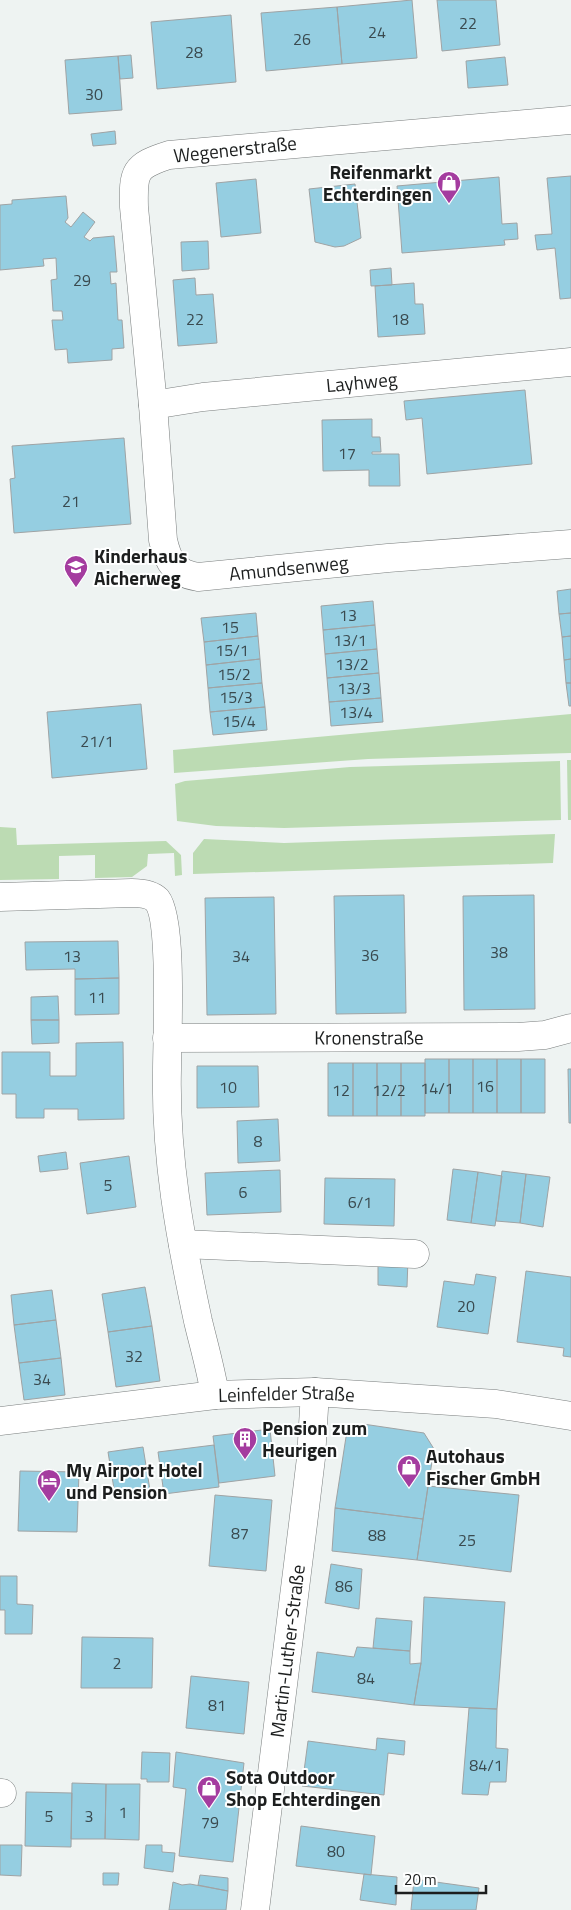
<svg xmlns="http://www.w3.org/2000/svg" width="571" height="1910" font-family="'Titillium Web',sans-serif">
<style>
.green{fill:#bcdbb3}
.building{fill:#95cee1;stroke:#9fa3a4}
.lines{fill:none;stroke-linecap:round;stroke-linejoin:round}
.minor-casing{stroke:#7a7e7e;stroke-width:29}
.secondary-casing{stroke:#7a7e7e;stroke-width:29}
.minor{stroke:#fff;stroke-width:28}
.secondary{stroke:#fff;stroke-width:28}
.labels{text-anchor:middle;stroke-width:4;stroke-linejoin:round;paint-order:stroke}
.number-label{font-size:16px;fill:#3a4a4f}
.street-label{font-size:19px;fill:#1c1e1e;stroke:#feffff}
.poi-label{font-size:19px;font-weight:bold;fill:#1c1e1e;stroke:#feffff;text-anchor:start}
</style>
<rect width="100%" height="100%" fill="#eef3f2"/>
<path class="green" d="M571 714V753L368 759 174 773 173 750Z
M567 760H571V820H568Z
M560 761 561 820 284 828 216 826 177 821 175 784 185 781 350 767Z
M0 827 16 828 17 845 166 841 181 855 182 875 175 876 174 853 148 854 147 866 132 877 95 878V855L59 856V879L0 880Z
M555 834 553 863 193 874V853L204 839 284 843Z"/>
<path class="building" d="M412 0 417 58 342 64 337 7Z
M437 0H496L500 45 442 51Z
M337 7 342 64 266 71 261 13Z
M231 15 236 82 157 89 151 22Z
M131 55 133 78 120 79 118 56Z
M118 56 122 110 69 114 65 60Z
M505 57 508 85 468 88 466 61Z
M115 131 116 144 93 146 91 134Z
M571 176V298L560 299 555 248 537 250 535 235 552 234 547 178Z
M499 177 502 224 517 223 518 239 504 240 505 245 402 253 397 186Z
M256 179 261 233 221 237 216 183Z
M355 184 361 238 344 246 335 247 315 242 309 189Z
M66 196 68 218 65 222 71 227 83 212 95 222 84 237 90 241 93 238 114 236 117 272H110L111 284 116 283 118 320H122L124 348 112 349V360L68 363 67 349 55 350 52 320H63L62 311H53L51 280 57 279 56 258 43 259 44 266 0 270V205L12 204V200Z
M208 241 209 269 182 271 181 242Z
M391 268 392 285 371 286 370 270Z
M195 278 196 295 213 294 217 343 178 346 173 280Z
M414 283 415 304H423L425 334 378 337 375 286Z
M525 390 532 464 427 474 422 418 406 420 404 401Z
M372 419V437H380L381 452H372V454H399L400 486H369V470L323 471 322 420Z
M124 438 131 524 14 533 10 479 15 478 12 446Z
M571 589V613L559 614 557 591Z
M373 601 375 625 323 630 321 606Z
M256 613 258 636 204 642 201 618Z
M571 613V636L562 637 559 614Z
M375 625 377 649 325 654 323 630Z
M258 636 260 659 206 665 204 642Z
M571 636V659L564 660 562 637Z
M377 649 379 673 327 678 325 654Z
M260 659 262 683 208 688 206 665Z
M571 659V683H566L564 660Z
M379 673 381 698 329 702 327 678Z
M262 683 265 707 210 712 208 688Z
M566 683H571V706H569Z
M381 698 383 722 331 726 329 702Z
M141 704 147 769 52 778 47 712Z
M265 707 267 730 213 735 210 712Z
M404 895 406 1013 336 1014 334 896Z
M534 895 535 1009 464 1010 463 896Z
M274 897 276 1014 207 1015 205 898Z
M118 941 119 978 75 979V969L26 970 25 942Z
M119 978V1014L75 1015V979Z
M58 996 59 1020H31V997Z
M31 1020H59V1043L32 1044Z
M123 1042 124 1119 78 1120V1109H44V1118H16V1094H2V1052H50V1076H76V1043Z
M425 1059H449V1113H425Z
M449 1059H473V1113H449Z
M473 1059H497V1113H473Z
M497 1059H521V1113H497Z
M521 1059H545V1113H521Z
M328 1063H353V1116H328Z
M353 1063H377V1116H353Z
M377 1063H401V1116H377Z
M401 1063H425V1116H401Z
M197 1066H258L259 1107 197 1108Z
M568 1069H571V1123H569Z
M278 1119 280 1161 238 1163 237 1121Z
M66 1152 68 1169 40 1172 38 1156Z
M129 1156 136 1207 87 1214 80 1163Z
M453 1169 478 1172 471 1223 447 1220Z
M280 1170 281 1212 207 1215 205 1173Z
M502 1171 526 1174 520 1223 496 1221Z
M478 1172 502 1176 495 1226 471 1223Z
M526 1174 550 1177 543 1227 520 1223Z
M325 1178 395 1179 394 1226 324 1224Z
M378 1257 408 1259 407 1287 378 1285Z
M526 1271 571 1277V1357L563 1356 564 1348 517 1342Z
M476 1274 496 1277 488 1334 437 1327 444 1281 474 1285Z
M145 1287 152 1326 108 1332 102 1294Z
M52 1290 56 1320 14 1325 11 1295Z
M56 1320 61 1358 19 1363 14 1325Z
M152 1326 160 1381 116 1387 108 1332Z
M61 1358 65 1395 24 1400 19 1363Z
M363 1424 424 1433 434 1449 423 1519 335 1508 346 1437Z
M270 1429 275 1476 219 1483 213 1436Z
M214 1445 219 1487 164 1494 158 1452Z
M143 1447 150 1490 115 1495 108 1452Z
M20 1471 79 1472 77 1532 18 1531Z
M428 1486 519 1495 511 1572 417 1560Z
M215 1495 272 1500 266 1571 209 1566Z
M335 1508 423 1519 417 1560 332 1551Z
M331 1564 362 1569 359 1609 325 1603Z
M0 1576H17V1604L33 1605 32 1634H5V1610H0Z
M424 1597 505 1602 497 1709 414 1705 421 1663Z
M376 1618 412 1621 410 1651 373 1648Z
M82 1637 153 1638 152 1688H81Z
M357 1647 410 1651V1664L421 1663 414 1705 312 1692 317 1652 354 1657Z
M191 1676 249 1682 244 1734 186 1728Z
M469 1708 497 1709 496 1748 508 1749 506 1782H490L488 1795 462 1794Z
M377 1738 405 1741 404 1755 388 1753 384 1795 302 1786 308 1741 376 1750Z
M142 1752 170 1753 169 1782H147V1779H141Z
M176 1752 244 1763 233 1862 179 1856 186 1789 173 1787Z
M72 1783 106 1784 105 1839H71Z
M106 1784H140L139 1840 105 1839Z
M26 1792 72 1793 71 1847 25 1846Z
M301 1826 375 1836 371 1875 296 1866Z
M0 1845H22L21 1876 0 1875Z
M146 1845H162V1852L175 1853 173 1872 144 1868Z
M103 1873H119L118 1885H103Z
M364 1874 397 1877 396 1905 360 1900Z
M200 1875 228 1878V1891L198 1885Z
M414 1879 479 1888 476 1910H411Z
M173 1882 182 1885 190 1884 228 1891 226 1910H169Z"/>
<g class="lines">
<g class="minor-casing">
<g id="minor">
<path id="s1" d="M571 120 169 155C134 166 133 172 134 207L153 405 163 540C168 562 174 573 198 577L388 558 571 544"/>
<path id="s2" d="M153 405 203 397 571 362"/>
<path d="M0 897 132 893C140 893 151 894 157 900 173 920 167 1039 167 1070 165 1156 180 1237 198 1321 204 1346 211 1370 215 1395"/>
<path id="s3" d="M167 1038 518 1037 545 1035 571 1028"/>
<path d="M183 1244 415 1254"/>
<path d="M0 1793H2"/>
<path id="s4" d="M255 1910 303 1524 311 1458 315 1392"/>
</g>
</g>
<g class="secondary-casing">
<g id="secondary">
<path id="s5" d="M0 1421 215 1395 315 1392 496 1404 571 1416"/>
</g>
</g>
<use href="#minor" class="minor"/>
<use href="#secondary" class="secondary"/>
</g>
<defs>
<g id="shop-pin" transform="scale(1.25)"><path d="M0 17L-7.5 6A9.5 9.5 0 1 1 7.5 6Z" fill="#a43c9f" stroke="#feffff"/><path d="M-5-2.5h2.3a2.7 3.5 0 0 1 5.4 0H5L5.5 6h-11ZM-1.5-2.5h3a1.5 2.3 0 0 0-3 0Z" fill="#fff"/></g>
<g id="school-pin" transform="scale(1.25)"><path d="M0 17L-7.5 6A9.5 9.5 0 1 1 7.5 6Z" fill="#a43c9f" stroke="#feffff"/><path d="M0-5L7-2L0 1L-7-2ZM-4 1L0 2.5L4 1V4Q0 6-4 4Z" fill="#fff"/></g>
<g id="building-pin" transform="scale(1.25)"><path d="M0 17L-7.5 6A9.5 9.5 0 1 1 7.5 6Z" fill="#a43c9f" stroke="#feffff"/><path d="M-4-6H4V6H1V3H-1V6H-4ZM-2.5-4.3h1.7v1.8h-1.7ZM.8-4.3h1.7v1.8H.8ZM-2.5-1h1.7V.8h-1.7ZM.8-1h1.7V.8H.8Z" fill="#fff"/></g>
<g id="hotel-pin" transform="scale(1.25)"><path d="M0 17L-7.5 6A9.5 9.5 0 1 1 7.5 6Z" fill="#a43c9f" stroke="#feffff"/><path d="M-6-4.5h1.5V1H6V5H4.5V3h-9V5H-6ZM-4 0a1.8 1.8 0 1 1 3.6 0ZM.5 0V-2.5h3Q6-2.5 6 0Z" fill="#fff"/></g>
</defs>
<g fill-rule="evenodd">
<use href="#shop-pin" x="449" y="183"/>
<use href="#school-pin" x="76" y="567"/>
<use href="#building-pin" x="245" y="1439"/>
<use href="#shop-pin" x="409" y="1467"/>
<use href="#hotel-pin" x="49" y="1481"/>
<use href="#shop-pin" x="209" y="1788"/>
</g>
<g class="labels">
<g class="number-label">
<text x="468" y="29">22</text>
<text x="377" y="38">24</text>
<text x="302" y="45">26</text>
<text x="194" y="58">28</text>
<text x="94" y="100">30</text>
<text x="82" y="286">29</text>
<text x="195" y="325">22</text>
<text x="400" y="325">18</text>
<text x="347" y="459">17</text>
<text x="71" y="507">21</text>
<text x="348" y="621">13</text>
<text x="230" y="633">15</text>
<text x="350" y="646">13/1</text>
<text x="232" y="656">15/1</text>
<text x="352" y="670">13/2</text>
<text x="234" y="680">15/2</text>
<text x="354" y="694">13/3</text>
<text x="236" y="703">15/3</text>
<text x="356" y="718">13/4</text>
<text x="239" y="727">15/4</text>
<text x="97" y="747">21/1</text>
<text x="499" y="958">38</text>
<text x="370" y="961">36</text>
<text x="72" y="962">13</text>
<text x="241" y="962">34</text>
<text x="97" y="1003">11</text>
<text x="485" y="1092">16</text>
<text x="228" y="1093">10</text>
<text x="437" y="1094">14/1</text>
<text x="341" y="1096">12</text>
<text x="389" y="1096">12/2</text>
<text x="258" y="1147">8</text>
<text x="108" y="1191">5</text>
<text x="243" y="1198">6</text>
<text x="360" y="1208">6/1</text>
<text x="466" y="1312">20</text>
<text x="134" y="1362">32</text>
<text x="42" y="1385">34</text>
<text x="240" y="1539">87</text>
<text x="377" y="1541">88</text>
<text x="467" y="1546">25</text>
<text x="344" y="1592">86</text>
<text x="117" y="1669">2</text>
<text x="366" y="1684">84</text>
<text x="217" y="1711">81</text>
<text x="486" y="1771">84/1</text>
<text x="123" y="1818">1</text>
<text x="49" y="1822">5</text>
<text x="89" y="1822">3</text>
<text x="210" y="1828">79</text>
<text x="336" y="1857">80</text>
</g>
<g class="street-label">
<text transform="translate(235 149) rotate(-6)" y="7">Wegenerstraße</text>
<text dy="7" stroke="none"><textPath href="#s2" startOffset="210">Layhweg</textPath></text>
<text dy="7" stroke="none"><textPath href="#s1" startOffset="956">Amundsenweg</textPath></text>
<text dy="7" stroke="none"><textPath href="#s3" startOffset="202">Kronenstraße</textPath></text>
<text dy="7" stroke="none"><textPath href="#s5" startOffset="288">Leinfelder Straße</textPath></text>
<text dy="7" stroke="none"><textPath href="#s4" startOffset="261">Martin-Luther-Straße</textPath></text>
</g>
<g class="poi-label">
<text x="432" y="179" text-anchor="end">Reifenmarkt<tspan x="432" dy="22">Echterdingen</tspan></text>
<text x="94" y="563">Kinderhaus<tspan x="94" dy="22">Aicherweg</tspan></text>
<text x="262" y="1435">Pension zum<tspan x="262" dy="22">Heurigen</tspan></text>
<text x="426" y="1463">Autohaus<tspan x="426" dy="22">Fischer GmbH</tspan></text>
<text x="66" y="1477">My Airport Hotel<tspan x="66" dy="22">und Pension</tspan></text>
<text x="226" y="1784">Sota Outdoor<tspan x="226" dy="22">Shop Echterdingen</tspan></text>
</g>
</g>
<path d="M396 1885v8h90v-8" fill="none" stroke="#1c1e1e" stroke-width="2.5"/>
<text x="404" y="1885" font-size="15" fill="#1c1e1e" stroke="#feffff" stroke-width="4" paint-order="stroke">20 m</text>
</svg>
